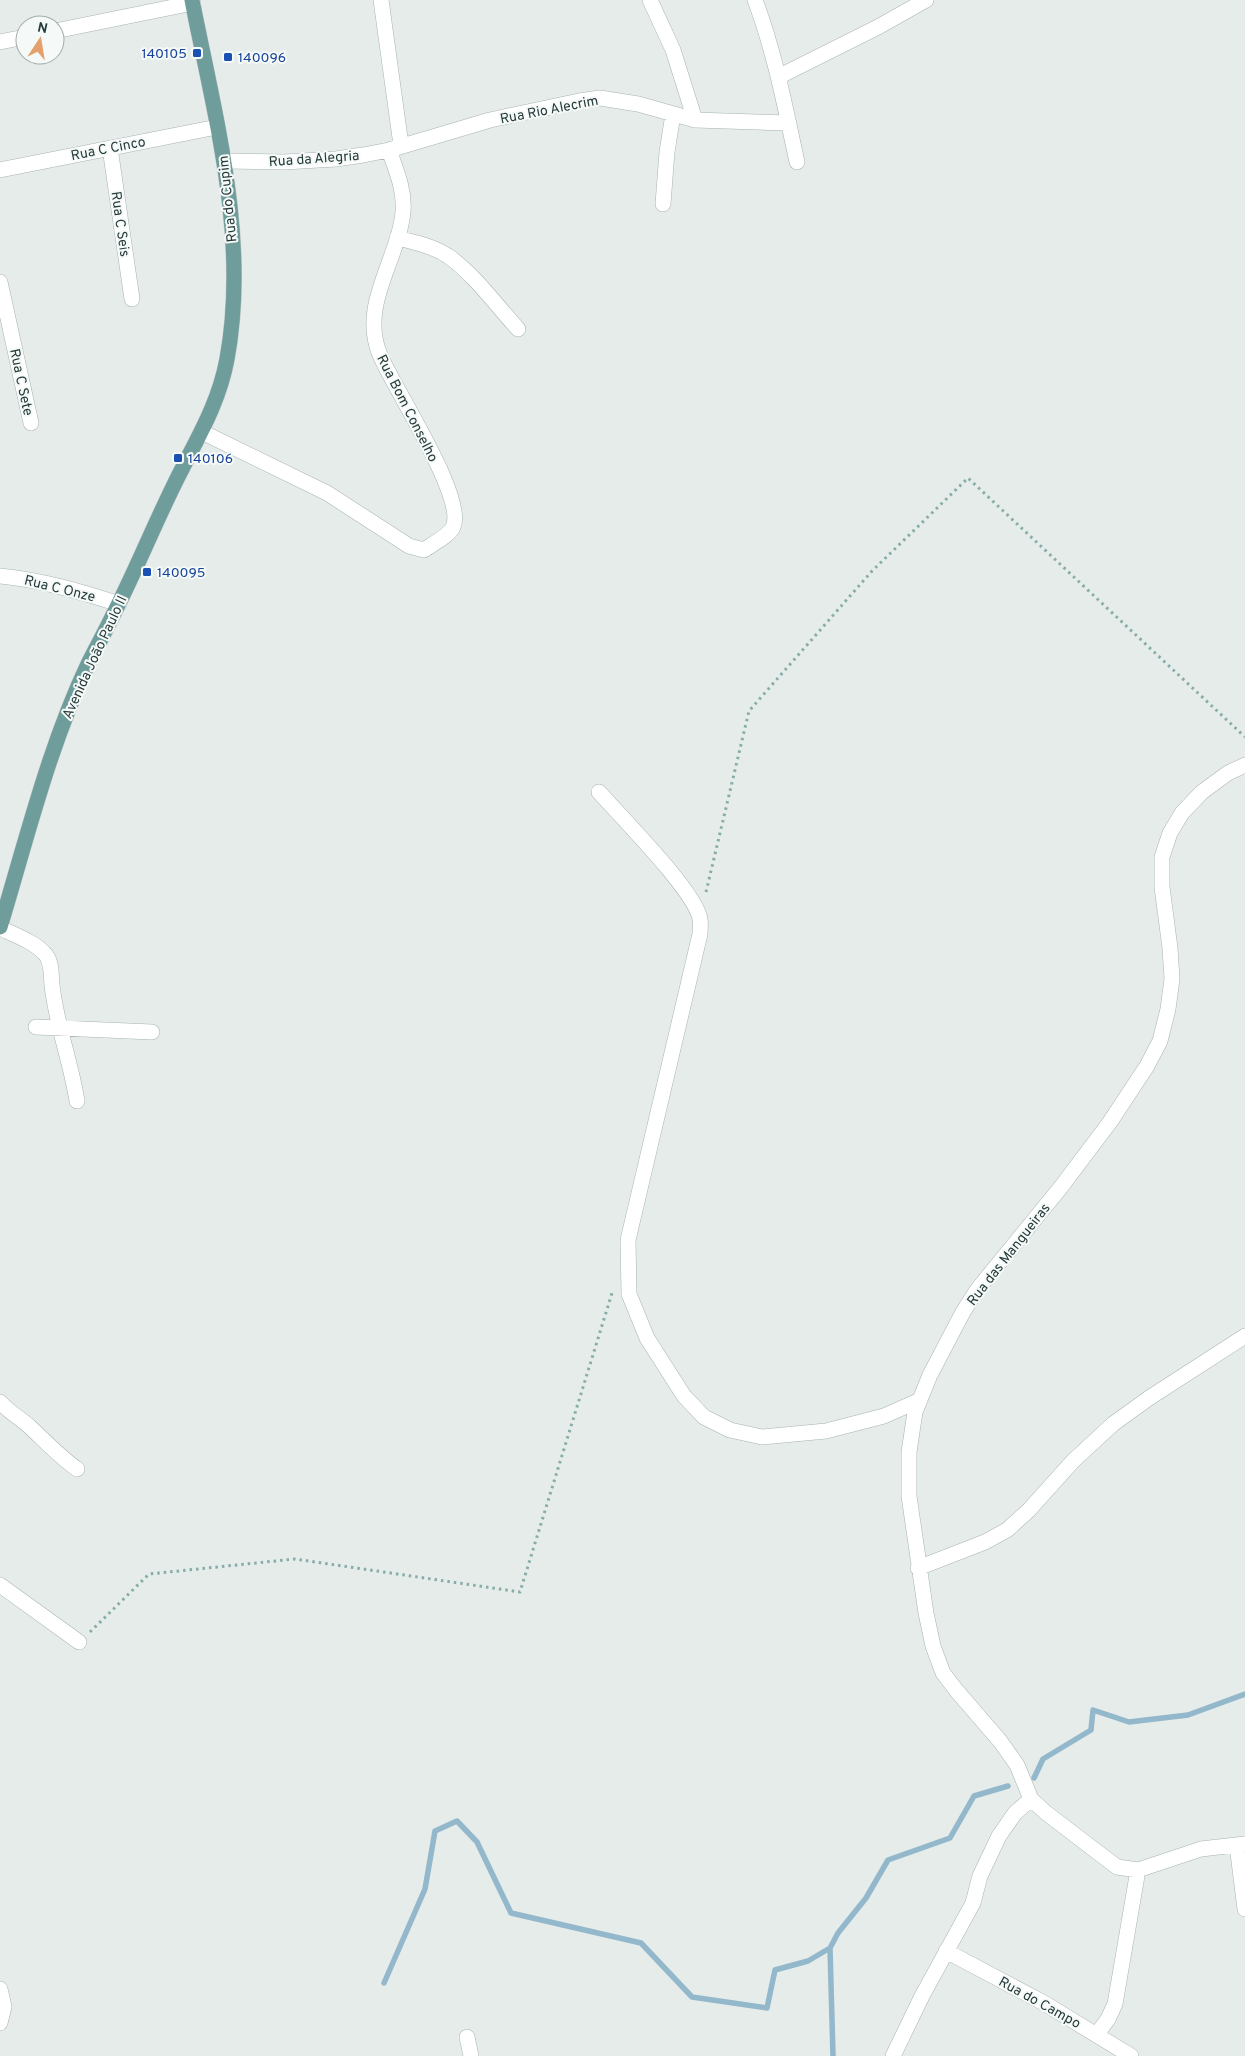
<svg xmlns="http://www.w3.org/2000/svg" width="1245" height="2056" font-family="Overpass,sans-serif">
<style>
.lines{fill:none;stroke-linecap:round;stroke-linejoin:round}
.stream{stroke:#93b7cb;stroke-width:5.5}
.minor-casing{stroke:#a8b4b2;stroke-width:16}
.major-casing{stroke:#c2c8c8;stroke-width:16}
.path{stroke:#88ada9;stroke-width:3;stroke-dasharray:2.5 4;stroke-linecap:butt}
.minor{stroke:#fff;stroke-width:15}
.major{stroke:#6e9d9b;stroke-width:15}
.transit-dot{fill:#1a4fb4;stroke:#f5f9f8;stroke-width:2}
.labels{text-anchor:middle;stroke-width:4;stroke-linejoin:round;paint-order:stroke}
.transit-label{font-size:14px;fill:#164399;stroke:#f5f9f8;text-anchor:start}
.street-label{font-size:14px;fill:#263c3b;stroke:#f5f9f8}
</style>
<rect width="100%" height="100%" fill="#e5ecea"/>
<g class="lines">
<path class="stream" d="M1034 1778 1043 1759 1091 1730 1093 1710 1129 1722 1188 1715 1245 1694
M384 1983 425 1889 435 1831 457 1821 477 1842 511 1913 641 1943 692 1997 767 2008 775 1970 808 1961 830 1948
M833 2056 830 1948 838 1933 866 1898 888 1860 950 1838 974 1796 1008 1786"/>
<g class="minor-casing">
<path id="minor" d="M381 0 401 145
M650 0 673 50 695 120
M755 0C775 53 785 107 797 162
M55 31 193 3
M0 42 25 37
M780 76 878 27 926 0
M110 148 132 299
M225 161 284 162 336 159 363 155 389 150 490 120 579 101 600 98 638 104 695 120 789 123
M0 170 217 127
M663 204 667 152 673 114
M397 238C414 242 433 246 448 256 475 275 496 305 518 329
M0 282 31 423
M202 432 327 493 409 546 424 550C431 545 450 535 453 527 467 498 393 387 380 355 359 305 398 261 403 212 405 190 396 170 389 150
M0 576C41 580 79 591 119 604
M1245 765 1228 773 1202 792 1182 813 1170 833 1162 857V887L1170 948 1172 979 1168 1009 1160 1041 1147 1066 1110 1122 1061 1187 977 1290 963 1312 930 1375 915 1412 909 1452V1496L926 1613 933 1646 943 1673 956 1690 1000 1741 1017 1765 1031 1799 1045 1812 1117 1867 1138 1870 1201 1849 1245 1844
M599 792C620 816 696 892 700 919 701 923 700 929 700 934L628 1240 629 1294 647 1338 684 1396 704 1417 730 1430 762 1437 826 1431 884 1416 920 1400
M0 928C15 935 35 942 46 955 52 963 51 975 52 985 56 1024 71 1062 77 1101
M36 1027 152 1032
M0 1402C9 1412 20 1418 30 1427 46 1442 60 1457 77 1469
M918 1568 985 1542 1007 1530 1029 1510 1073 1461 1113 1424 1149 1398 1245 1336
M0 1585 79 1642
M1237 1845 1245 1909
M946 1951 1044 2003 1131 2056
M0 1989 4 2007 0 2023
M1097 2034 1108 2019 1115 2004 1138 1870
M467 2037 471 2056
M893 2056 922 1996 973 1903 980 1876 999 1836 1015 1813 1031 1799"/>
</g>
<g class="major-casing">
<path id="major" d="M0 927C27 838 49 746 89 662 99 643 109 624 118 605 137 567 153 528 172 489 193 445 218 408 227 359 249 239 215 117 192 0"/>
</g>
<path class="path" d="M706 892 749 711 872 571 968 478 1245 737
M90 1632 149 1574 295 1559 520 1592 612 1293"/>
<use href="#minor" class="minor"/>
<use href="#major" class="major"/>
</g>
<g class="transit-dot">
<rect x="192" y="48" width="10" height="10" rx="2.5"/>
<rect x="223" y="52" width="10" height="10" rx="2.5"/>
<rect x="173" y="453" width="10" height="10" rx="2.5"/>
<rect x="142" y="567" width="10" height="10" rx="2.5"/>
</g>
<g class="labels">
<g class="transit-label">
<text x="187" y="58" text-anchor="end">140105</text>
<text x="238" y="62">140096</text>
<text x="188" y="463">140106</text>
<text x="157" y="577">140095</text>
</g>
<g class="street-label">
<text transform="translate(549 109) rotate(-11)" y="5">Rua Rio Alecrim</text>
<text transform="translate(108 148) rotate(-11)" y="5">Rua C Cinco</text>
<text transform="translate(314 158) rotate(-4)" y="5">Rua da Alegria</text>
<text transform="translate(227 199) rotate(-96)" y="5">Rua do Cupim</text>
<text transform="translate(121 224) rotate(82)" y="5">Rua C Seis</text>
<text transform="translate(22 382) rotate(78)" y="5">Rua C Sete</text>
<text transform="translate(408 408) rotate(63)" y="5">Rua Bom Conselho</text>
<text transform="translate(60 588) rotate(14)" y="5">Rua C Onze</text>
<text transform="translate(94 657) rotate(-65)" y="5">Avenida João Paulo II</text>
<text transform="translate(1008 1254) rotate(-52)" y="5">Rua das Mangueiras</text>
<text transform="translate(1040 2002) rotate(29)" y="5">Rua do Campo</text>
</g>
</g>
<g transform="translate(40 40) rotate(12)"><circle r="24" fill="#f5f9f8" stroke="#a2adac"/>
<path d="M0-4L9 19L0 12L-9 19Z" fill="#e4a16b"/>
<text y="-8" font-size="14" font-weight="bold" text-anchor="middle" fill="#263c3b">N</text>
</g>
</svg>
